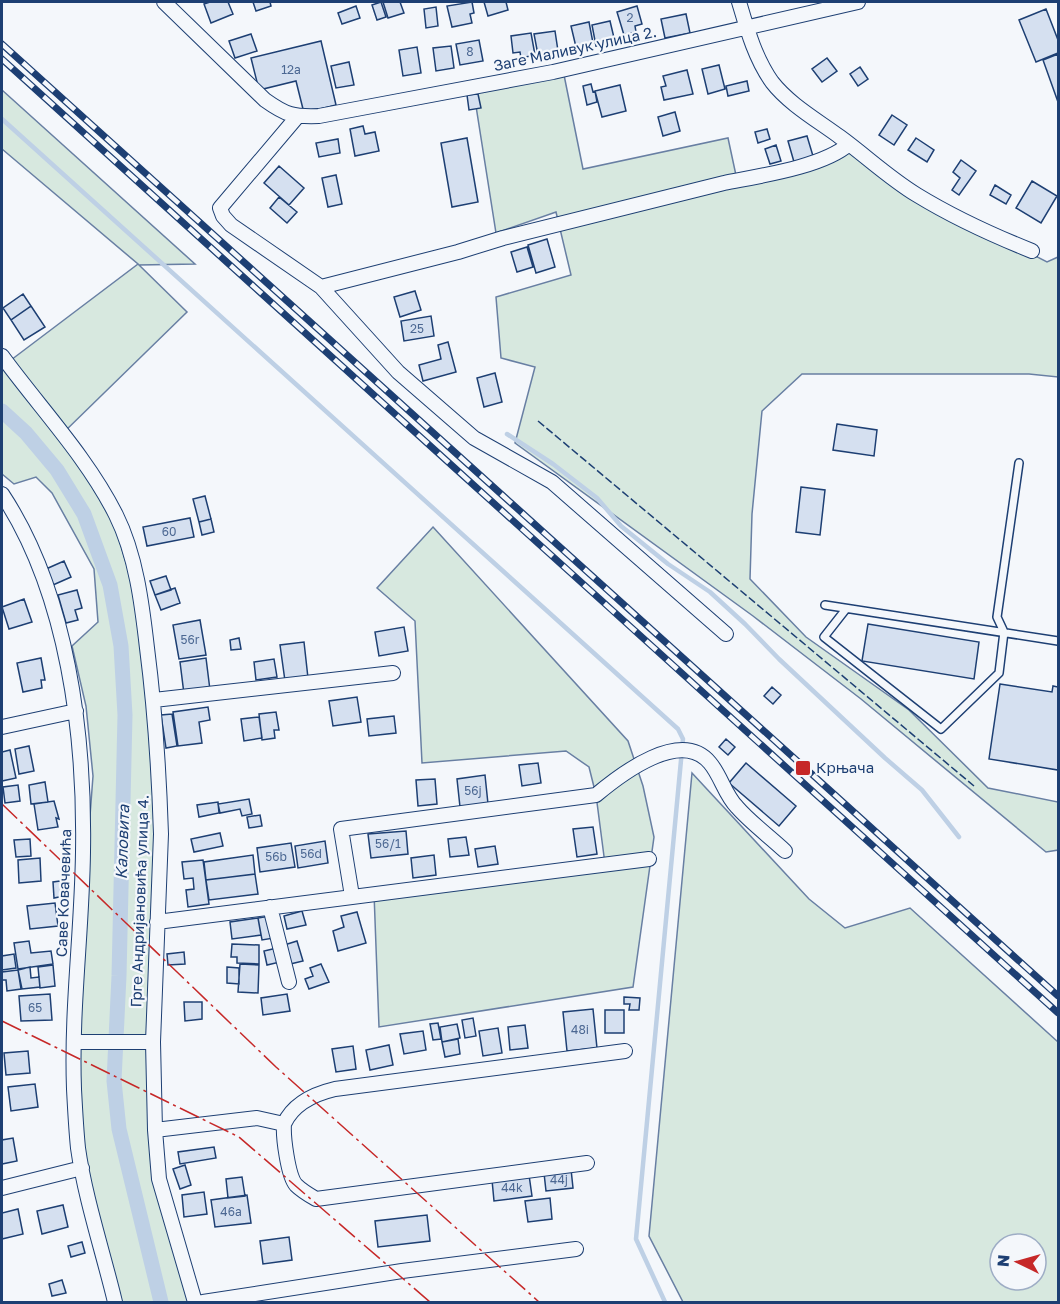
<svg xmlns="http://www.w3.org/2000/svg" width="1060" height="1304" font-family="'Golos Text',sans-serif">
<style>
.green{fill:#d7e8df;stroke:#687fa3;stroke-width:1.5;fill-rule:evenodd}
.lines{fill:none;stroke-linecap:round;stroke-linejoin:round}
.stream{stroke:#bed0e5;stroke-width:4.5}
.canal{stroke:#bed0e5;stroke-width:15}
.building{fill:#d5e0f0;stroke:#1d3f73;stroke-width:1.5}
.lane-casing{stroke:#1d3f73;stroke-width:10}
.street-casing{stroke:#1d3f73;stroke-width:16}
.lane{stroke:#f4f7fb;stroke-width:7}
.street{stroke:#f4f7fb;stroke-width:14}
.rail-casing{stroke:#1d3f73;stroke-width:7}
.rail{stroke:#f4f7fb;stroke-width:4.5;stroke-dasharray:14;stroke-linecap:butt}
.fence{stroke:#1d3f73;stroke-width:1.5;stroke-dasharray:8 3;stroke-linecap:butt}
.power{stroke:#c62828;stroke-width:1.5;stroke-dasharray:21 4.5 3 4.5;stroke-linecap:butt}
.poi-dot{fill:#c62828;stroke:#f4f7fb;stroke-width:2}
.labels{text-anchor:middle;stroke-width:4.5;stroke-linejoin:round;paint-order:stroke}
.number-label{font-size:12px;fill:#4b6792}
.street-label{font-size:15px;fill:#1d3f73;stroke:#f4f7fb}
.poi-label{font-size:15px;fill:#1d3f73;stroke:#f4f7fb;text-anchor:start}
.water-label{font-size:16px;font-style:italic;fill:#1d3f73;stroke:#f4f7fb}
</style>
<rect width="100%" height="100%" fill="#f4f7fb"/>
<path class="green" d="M563 70 583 169 728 138 737 180 849 144 917 195 1047 262 1058 257V377L1029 374H802L762 411 752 514 750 579 806 637 909 710 988 788 1058 802V850L1046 852 861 699 753 616 515 443 535 367 501 358 496 297 571 275 556 212 496 233 473 87Z
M2 90 195 264 139 265 187 312 62 434 106 495 144 623 154 700 156 1158 195 1302H114L76 1129 84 895 93 776 86 706 72 646 98 622 94 569 52 493 36 477 14 484 2 474V355L7 363 138 264 2 149Z
M433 527 628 741 643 786 654 837 633 987 379 1027 374 893 605 864 596 795 589 767 566 751 422 763 415 621 377 588Z
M692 773 809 899 845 928 910 908 1058 1042V1302H683L649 1236ZM1000 1244H1036V1280H1000Z"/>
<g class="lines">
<path class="stream" d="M2 119 678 729 683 739 636 1239 665 1302
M507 434 553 464 597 498 621 526 668 564 710 592 745 624 779 659 885 758 922 790 959 837"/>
<path class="canal" d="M2 411 26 433 57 470 84 514 110 585 121 646 125 715 119 976 114 1081 119 1129 161 1302"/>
</g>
<path class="building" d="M210 2H228L233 14 211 23 204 4Z
M253 2H270L271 6 256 11Z
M381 2 386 17 377 20 372 5Z
M383 2H400L404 13 388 18Z
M472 2 474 13 470 14 472 23 452 27 447 6Z
M484 2H506L508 10 488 16Z
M356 6 360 18 342 24 338 13Z
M637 6 642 24 635 26 636 32 624 35 617 12Z
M436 7 438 26 426 28 424 9Z
M1046 9 1058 40V53L1036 62 1019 20Z
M686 14 690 33 665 38 661 19Z
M610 21 615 42 596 46 592 25Z
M589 22 593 43 576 47 571 26Z
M555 31 558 51 538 55 534 34Z
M531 33 535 55 521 58 520 52 513 53 511 36Z
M251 34 257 51 235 58 229 41Z
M479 40 483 61 460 65 456 44Z
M321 41 336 105 304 113 296 81 259 90 251 58Z
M451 46 454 68 436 71 433 48Z
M417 47 421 73 403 76 399 50Z
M1058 54V102L1043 60Z
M827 58 837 71 822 82 812 69Z
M349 62 354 85 336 88 331 66Z
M719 65 725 89 708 94 702 69Z
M860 67 868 79 858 86 850 74Z
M687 70 693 94 664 100 661 87 666 86 663 76Z
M747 81 749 91 728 96 726 86Z
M591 84 593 92 595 91 597 102 587 105 583 86Z
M620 85 626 111 602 117 595 91Z
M478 94 481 108 469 110 467 95Z
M675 112 680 131 663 136 658 117Z
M892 115 907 125 894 145 879 135Z
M363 126 365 134 375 132 379 151 355 156 350 129Z
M767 129 770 139 758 143 755 132Z
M807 136 813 156 794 162 788 141Z
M467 138 478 202 452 207 441 143Z
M916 138 934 150 927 162 908 150Z
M338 139 340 153 319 157 316 143Z
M776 145 781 161 770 164 765 149Z
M961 160 976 171 959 195 952 190 960 178 953 172Z
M279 166 304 188 289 205 264 183Z
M336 175 342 204 328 207 322 178Z
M1032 181 1057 196 1041 223 1016 208Z
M995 185 1011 195 1006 204 990 195Z
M279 197 297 212 287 223 270 208Z
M547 239 555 267 536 273 528 245Z
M527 247 533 267 517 272 511 252Z
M415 291 421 310 400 317 394 297Z
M23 294 31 306 11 320 3 308Z
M31 306 45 327 24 340 11 320Z
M431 316 434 336 404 341 401 321Z
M448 342 456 372 423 381 419 365 441 359 438 345Z
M495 373 502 402 484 407 477 378Z
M837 424 877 430 874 456 833 450Z
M801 487 825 490 820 535 796 532Z
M205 496 211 519 199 522 193 499Z
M190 518 194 537 147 546 143 527Z
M211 519 214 532 202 535 199 522Z
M64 561 71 577 53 585 46 569Z
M166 576 171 590 155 595 150 581Z
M175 588 180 603 161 610 155 595Z
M77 590 82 608 75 610 78 620 66 623 58 595Z
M24 599 32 622 9 629 2 607Z
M200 620 206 655 179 659 173 625Z
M868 624 979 642 974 679 862 661Z
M404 627 408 651 379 656 375 632Z
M239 638 241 649 231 650 230 640Z
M304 642 308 678 285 681 280 645Z
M41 658 45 680H41L42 688 23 692 17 663Z
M206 658 210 690 184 694 180 662Z
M274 659 277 677 256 680 254 662Z
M1000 684 1052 692 1053 686 1058 687V770L989 759Z
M772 687 781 695 773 704 764 696Z
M357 697 361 722 333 726 329 701Z
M208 707 210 720 199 722 202 743 178 746 173 712Z
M276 712 279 730H274L275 738 262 740 259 714Z
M172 714 177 746 166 748 161 715Z
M394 716 396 733 369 736 367 719Z
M259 717 262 738 244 741 241 719Z
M726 739 735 747 728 755 719 747Z
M29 746 34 771 19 774 15 749Z
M10 750 16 778 2 781V752Z
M538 763 541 783 522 786 519 765Z
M746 763 796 806 779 826 729 783Z
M485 775 488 804 460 807 457 779Z
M435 779 437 804 418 806 416 780Z
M45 782 48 802 31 804 29 785Z
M18 785 20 801 5 803 3 787Z
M249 799 252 814 242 816 240 809 220 813 218 804Z
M54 801 59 819 56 818 58 827 38 830 34 804Z
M218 802 219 813 199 817 197 805Z
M260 815 262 826 249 828 247 817Z
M593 827 597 854 577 857 573 829Z
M406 831 408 854 371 858 368 834Z
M220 833 223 846 194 852 191 839Z
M466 837 469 855 450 857 448 839Z
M30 839 31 856 16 857 14 840Z
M325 841 328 863 298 868 295 846Z
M291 843 295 867 260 872 257 848Z
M495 846 498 864 478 867 475 849Z
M253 855 255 874 206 880 204 862Z
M434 855 436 875 413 878 411 858Z
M40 858 41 881 19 883 18 860Z
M203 860 209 904 188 907 186 890 194 889 193 878 184 879 182 862Z
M255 874 258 894 209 900 206 880Z
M67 880 69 895 54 898 53 882Z
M55 903 58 926 30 929 27 906Z
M302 911 306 925 287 929 284 916Z
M357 912 366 943 338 951 333 931 344 927 341 916Z
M270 916 274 938 262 940 258 918Z
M258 918 261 935 232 939 230 922Z
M29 941 31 953 51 951 53 964 18 969 14 943Z
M297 941 303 961 286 965 281 946Z
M232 944 259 945V964L237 963V957H231Z
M277 948 280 962 267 965 264 951Z
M184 952 185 964 168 965 167 954Z
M14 954 16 968 2 970V956Z
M240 964 259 965 258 993 238 992Z
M321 964 329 982 309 989 305 979 313 976 310 968Z
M53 965 55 986 40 988 38 967Z
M30 967 31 978 39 977 40 987 22 989 18 970Z
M227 967 239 968V984L227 983Z
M18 970 21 989 7 991 6 980H2V972Z
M50 994 52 1020 21 1021 19 996Z
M287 994 290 1011 263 1015 261 998Z
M624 997 640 998 639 1010H629L630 1004H624Z
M184 1002H202V1019L185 1021Z
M593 1009 597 1048 567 1051 563 1012Z
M605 1010H624V1033H605Z
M473 1018 476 1036 465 1038 462 1020Z
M438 1023 441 1039 433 1040 430 1024Z
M457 1024 460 1038 442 1042 440 1027Z
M525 1025 528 1048 510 1050 508 1027Z
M498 1028 502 1053 483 1056 479 1031Z
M423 1031 426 1050 404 1054 400 1034Z
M458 1039 460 1054 445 1057 442 1042Z
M389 1045 393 1065 370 1070 366 1050Z
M353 1046 356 1069 336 1072 332 1049Z
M28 1051 30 1073 6 1075 4 1053Z
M35 1084 38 1107 11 1111 8 1087Z
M13 1138 17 1161 2 1164V1140Z
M214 1147 216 1158 180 1164 178 1152Z
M185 1165 191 1185 180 1189 173 1169Z
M571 1169 573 1188 546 1191 544 1173Z
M529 1175 532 1196 494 1201 492 1180Z
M242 1177 245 1196 228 1198 226 1179Z
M204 1192 207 1214 184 1217 182 1195Z
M247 1195 251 1223 215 1227 211 1200Z
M550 1198 552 1219 528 1222 525 1201Z
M63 1205 68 1227 42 1234 37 1211Z
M18 1209 23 1234 2 1239V1213Z
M427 1215 430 1241 378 1247 375 1221Z
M289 1237 292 1260 263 1264 260 1241Z
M82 1242 85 1253 71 1257 68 1246Z
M62 1280 66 1293 52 1296 49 1284Z"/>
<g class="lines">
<g class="lane-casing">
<path id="lane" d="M825 605 1058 641
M846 609 824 637 941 729 999 673 1004 632
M1004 632 997 617 1019 463"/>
</g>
<g class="street-casing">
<path id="street" d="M164 2 265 100C286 115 293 117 319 116L553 72 858 2
M739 2C747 29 755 58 772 82 789 104 817 120 840 137 866 156 889 178 917 195 953 217 992 235 1032 251
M297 117 220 208 223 216 231 225 321 287 398 372 474 438 552 482 726 634
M321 287 458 252 503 238 724 183C759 176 823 167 849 144
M2 356C40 408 87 457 116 515 136 555 142 604 147 648 155 710 159 772 161 834L153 1042 155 1130 159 1179 195 1302
M2 494C68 594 85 735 83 852 82 931 71 1010 74 1089 75 1108 76 1128 78 1148 85 1198 103 1252 115 1302
M154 700 393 673
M2 727 76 711
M352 896 341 829 596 795C621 774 681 728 710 763 721 776 725 795 737 807 751 823 769 836 785 851
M270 907 289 982
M157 922 649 859
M75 1042H153
M284 1124C293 1104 314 1094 335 1089L625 1051
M155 1130 257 1118 284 1124C283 1137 288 1176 296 1185 302 1191 309 1195 316 1199L587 1163
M2 1188 82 1168
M203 1302 402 1271 576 1249"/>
</g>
<use href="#lane" class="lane"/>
<use href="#street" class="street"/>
<g class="rail-casing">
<path id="rail" d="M2 44 1058 996
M2 59 1058 1013"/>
</g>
<use href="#rail" class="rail"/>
<path class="fence" d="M538 421 974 786"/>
<path class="power" d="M2 804 276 1067 539 1302
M2 1021 239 1137 430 1302"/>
</g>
<rect class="poi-dot" x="795" y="760" width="16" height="16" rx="3"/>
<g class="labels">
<g class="number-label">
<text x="630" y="22">2</text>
<text x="470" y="56">8</text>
<text x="291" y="74">12a</text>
<text x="417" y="333">25</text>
<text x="169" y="536">60</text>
<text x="190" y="644">56r</text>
<text x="473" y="795">56j</text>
<text x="388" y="848">56/1</text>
<text x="311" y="858">56d</text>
<text x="276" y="861">56b</text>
<text x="35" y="1012">65</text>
<text x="580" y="1034">48i</text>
<text x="559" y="1184">44j</text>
<text x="512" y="1192">44k</text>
<text x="231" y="1216">46a</text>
</g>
<g class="street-label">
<text transform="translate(575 49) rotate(-12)" y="5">Заге Маливук улица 2.</text>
<text transform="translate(64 893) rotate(-88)" y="5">Саве Ковачевића</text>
<text transform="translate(140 901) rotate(-88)" y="5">Грге Андријановића улица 4.</text>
</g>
<g class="poi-label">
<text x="816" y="773">Крњача</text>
</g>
<g class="water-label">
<text transform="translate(122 842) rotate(-88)" y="6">Каловита</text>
</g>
</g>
<rect width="1060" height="1304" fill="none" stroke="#1d3f73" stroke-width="6"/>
<g transform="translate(1018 1262) rotate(275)"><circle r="28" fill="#f4f7fb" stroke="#9eadc5" stroke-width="1.5"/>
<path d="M0-4.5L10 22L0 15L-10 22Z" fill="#c62828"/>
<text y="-9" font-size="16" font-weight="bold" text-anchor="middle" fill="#1d3f73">N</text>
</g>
</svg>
